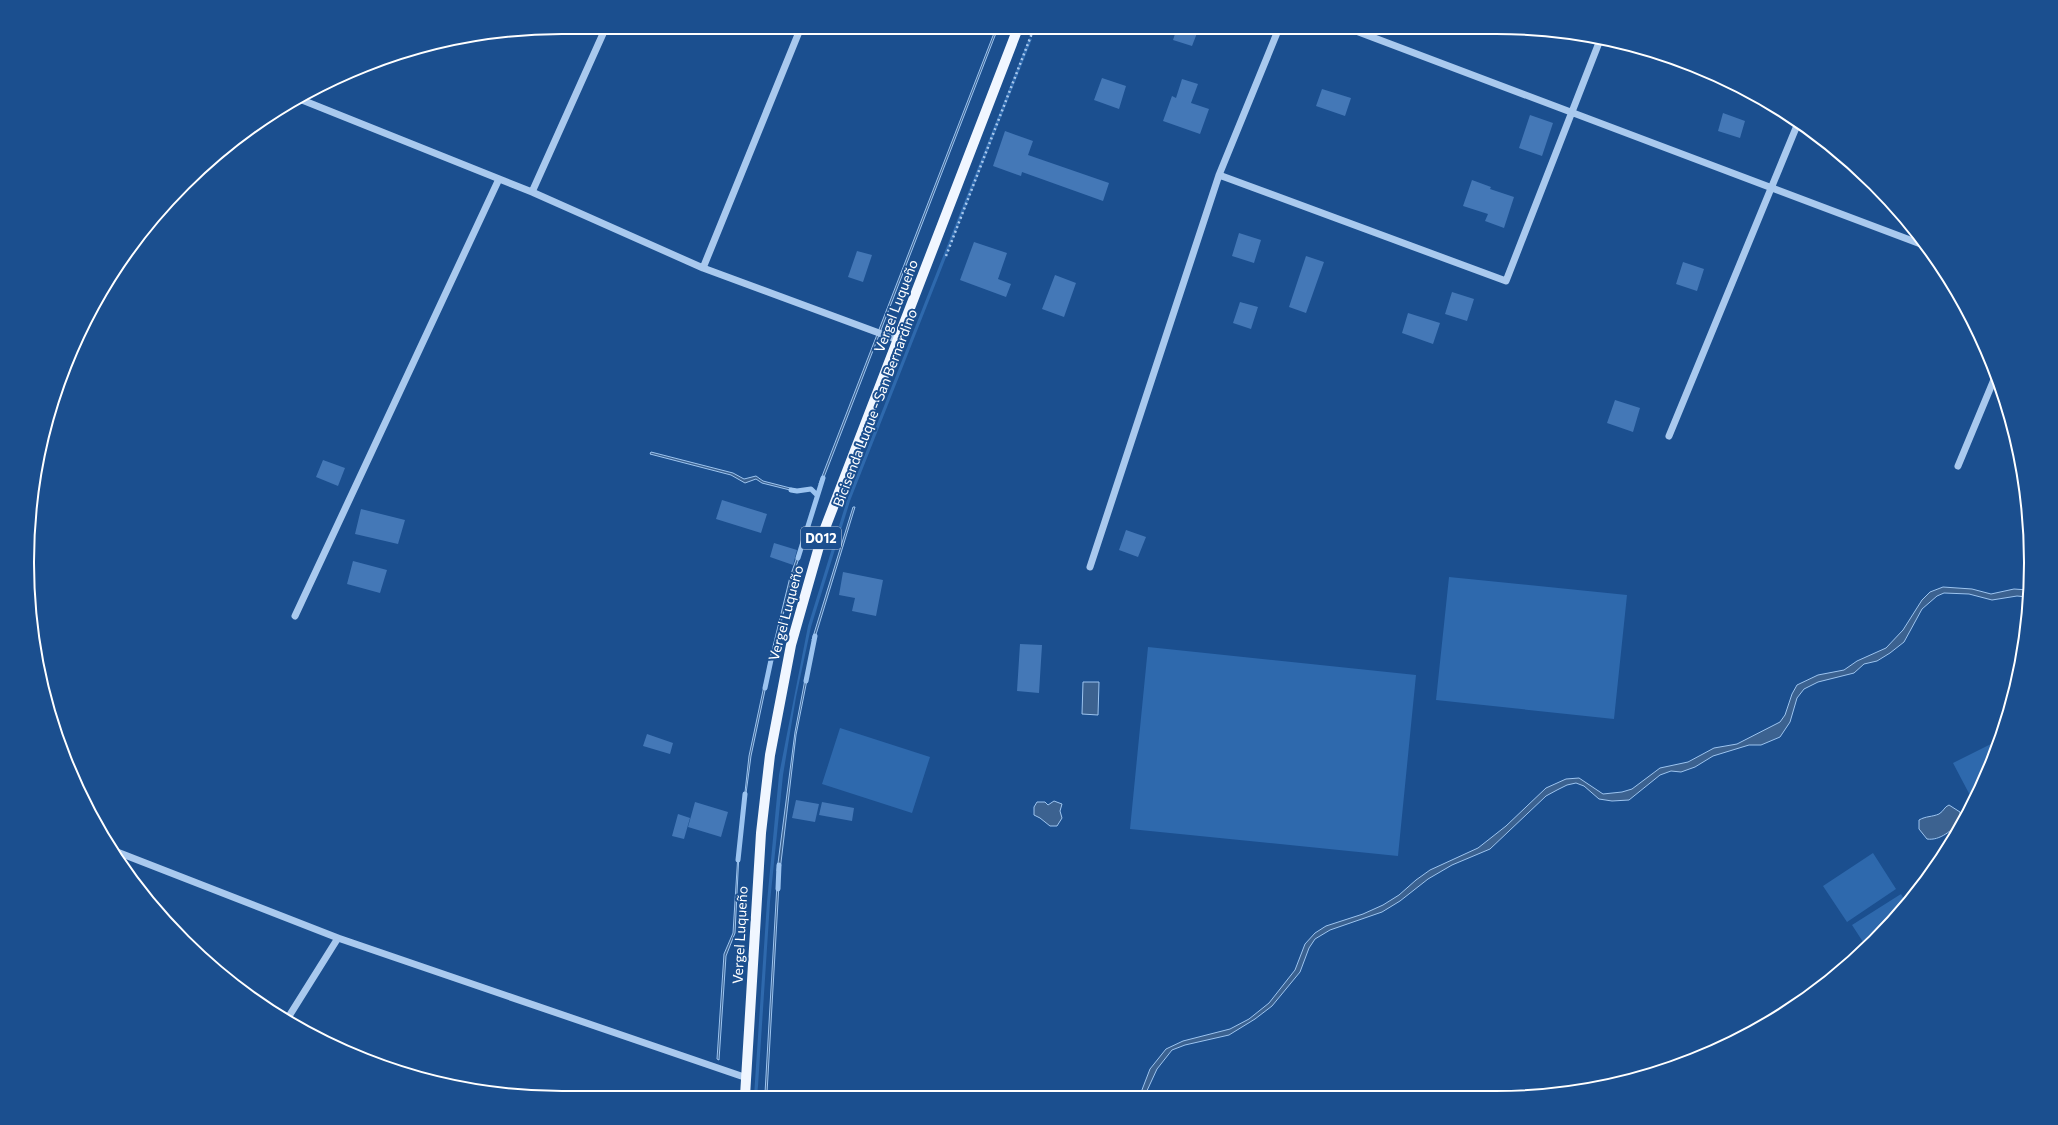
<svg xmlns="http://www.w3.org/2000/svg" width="2058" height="1125" font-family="Commissioner,sans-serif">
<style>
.green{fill:#2e69ad}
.water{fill:#3c6290;stroke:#9cc4f0}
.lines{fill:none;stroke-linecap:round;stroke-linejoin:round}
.stream{stroke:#9cc4f0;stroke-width:5}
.building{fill:#4478b7}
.path{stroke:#a9c9ee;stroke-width:2.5;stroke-dasharray:2 3;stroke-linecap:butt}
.minor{stroke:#a9c9ee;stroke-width:7}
.major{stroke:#f0f6ff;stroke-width:10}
.labels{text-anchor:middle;stroke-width:4;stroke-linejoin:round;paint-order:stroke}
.shield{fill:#1b4f8f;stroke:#bbcadd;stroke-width:1}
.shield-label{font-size:13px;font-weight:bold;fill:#fff}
.street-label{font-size:14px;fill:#fff;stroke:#1b4f8f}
.rim{fill:none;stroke:#fff;stroke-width:2}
</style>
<rect width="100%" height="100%" fill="#1b4f8f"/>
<path class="green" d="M1029 38 1032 39 850 501 811 627 796 697 783 775 770 902 758 1086 757 1096H754L767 902 779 775 808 626 847 500Z
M1449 577 1627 595 1614 719 1436 700Z
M1148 647 1416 675 1398 856 1130 829Z
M840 728 930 757 912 813 822 784Z
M2001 739 1973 801 1953 763Z
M1873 853 1896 889 1847 922 1823 886Z
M1901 894 1907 904 1898 916 1865 945 1852 925Z"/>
<path class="water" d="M996 28H998L821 485 819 484Z
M651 452 733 473 744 479 756 476 763 481 798 490V492L762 483 756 479 745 483 731 475 650 454Z
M853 507H855L814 641 812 640Z
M799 551 801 552 792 579 770 667H768L790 577Z
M1943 587 1972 589 1991 594 2014 589 2028 590V597L2017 596 1992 600 1969 594 1944 593 1937 596 1922 609 1904 642 1890 653 1877 661 1864 664 1854 673 1818 682 1804 689 1797 698 1790 722 1780 737 1761 745H1749L1713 756 1695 767 1681 772 1671 771 1660 775 1629 800 1612 801 1599 799 1584 786 1576 783 1567 785 1557 790 1546 796 1490 849 1452 865 1428 879 1400 901 1382 912 1330 930 1315 939 1309 948 1300 972 1272 1006 1255 1019 1229 1035 1185 1045 1172 1050 1157 1069 1145 1095H1140L1150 1069 1166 1049 1183 1041 1230 1029 1249 1019 1269 1003 1295 970 1305 944 1315 933 1326 926 1363 914 1383 905 1399 895 1416 880 1430 870 1478 848 1506 826 1546 788 1566 779 1579 778 1603 794 1622 792 1632 789 1660 768 1688 762 1714 748 1737 744 1780 722 1785 715 1792 694 1797 685 1818 675 1844 670 1857 661 1886 648 1903 630 1922 600 1930 592Z
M806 674 808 675 796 735 780 871H777L795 732Z
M765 681H767L751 756 745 801H744L749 756Z
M1083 682H1099L1098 715 1082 714Z
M1054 801 1062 804 1060 811 1062 818 1057 826H1050L1040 818 1034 815V807L1037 802H1045L1048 805Z
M1949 805 1960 812 1961 821C1952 830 1940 841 1927 839L1919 829V820C1926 816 1932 817 1939 814 1944 811 1944 807 1949 805Z
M738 853H739L735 933 726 956 719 1060 717 1059 724 954 733 933Z
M777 884H779L767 1093H765Z"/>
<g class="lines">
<path class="stream" d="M791 490 797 491 811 489 817 495
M798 558 823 478
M806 681 815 636
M765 688 771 660
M738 860 745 794
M778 889 779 865"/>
</g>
<path class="building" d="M1177 28H1199L1192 46 1173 40Z
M1102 78 1126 86 1119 109 1094 100Z
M1182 79 1198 84 1191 103 1209 109 1200 134 1163 121 1172 96 1176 98Z
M1322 89 1351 98 1345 116 1316 106Z
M1723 113 1745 121 1740 138 1718 131Z
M1530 115 1553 123 1542 156 1519 148Z
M1005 131 1033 141 1028 155 1109 183 1103 201 1022 172 1021 176 993 166Z
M1472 180 1491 187 1490 189 1514 197 1504 228 1485 221 1488 214 1463 206Z
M1239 233 1261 240 1254 263 1232 256Z
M974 242 1007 253 998 279 1011 284 1006 297 960 280Z
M857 251 872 255 863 282 848 277Z
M1306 256 1324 262 1306 313 1289 307Z
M1683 262 1704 269 1697 291 1676 284Z
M1055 275 1076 283 1064 317 1042 309Z
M1452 292 1474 299 1467 321 1445 314Z
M1240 302 1258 307 1251 329 1233 323Z
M1408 313 1440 323 1433 344 1402 333Z
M1615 400 1640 408 1633 432 1607 423Z
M323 460 345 468 338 486 316 477Z
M722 500 767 514 761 533 716 519Z
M361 509 405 520 398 544 355 534Z
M1126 530 1146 537 1138 557 1119 550Z
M774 543 797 550 793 565 770 557Z
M353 561 387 570 380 593 347 584Z
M843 572 883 580 876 616 852 611 855 598 839 595Z
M1020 644 1042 645 1039 693 1017 691Z
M647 734 673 743 670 754 643 746Z
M796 800 819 804 815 822 792 818Z
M695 802 728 812 721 837 688 827Z
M822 802 854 808 852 821 819 815Z
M678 814 690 818 684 839 672 836Z"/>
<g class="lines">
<path class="path" d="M946 256 1034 28"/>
<path class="minor" d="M1348 28 1926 246
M297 98 532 192 703 268 898 340
M1219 175 1506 281 1600 40
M532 192 606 27
M703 268 801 27
M1669 436 1798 123
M1958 466 1995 377
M1090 567 1219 175 1279 28
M295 616 499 179
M112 850 338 938 747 1078
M286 1021 338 938"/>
<path class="major" d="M745 1096 761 833 770 755 791 645 822 536 1018 28"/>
</g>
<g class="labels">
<rect class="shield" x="801" y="527" width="40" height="22" rx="3"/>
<g class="shield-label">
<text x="821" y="543">D012</text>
</g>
<g class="street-label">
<text transform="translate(896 306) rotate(-69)" y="5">Vergel Luqueño</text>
<text transform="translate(875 408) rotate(-69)" y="5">Bicisenda Luque - San Bernardino</text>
<text transform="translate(786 613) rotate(-75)" y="5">Vergel Luqueño</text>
<text transform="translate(740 935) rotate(-87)" y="5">Vergel Luqueño</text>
</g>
</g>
<path d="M0 0H2058V1125H0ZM562 34H1496A528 528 0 0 1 2024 562V563A528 528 0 0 1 1496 1091H562A528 528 0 0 1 34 563V562A528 528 0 0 1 562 34Z" fill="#1b4f8f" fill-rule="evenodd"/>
<path class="rim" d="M562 34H1496A528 528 0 0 1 2024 562V563A528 528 0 0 1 1496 1091H562A528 528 0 0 1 34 563V562A528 528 0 0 1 562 34Z"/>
</svg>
